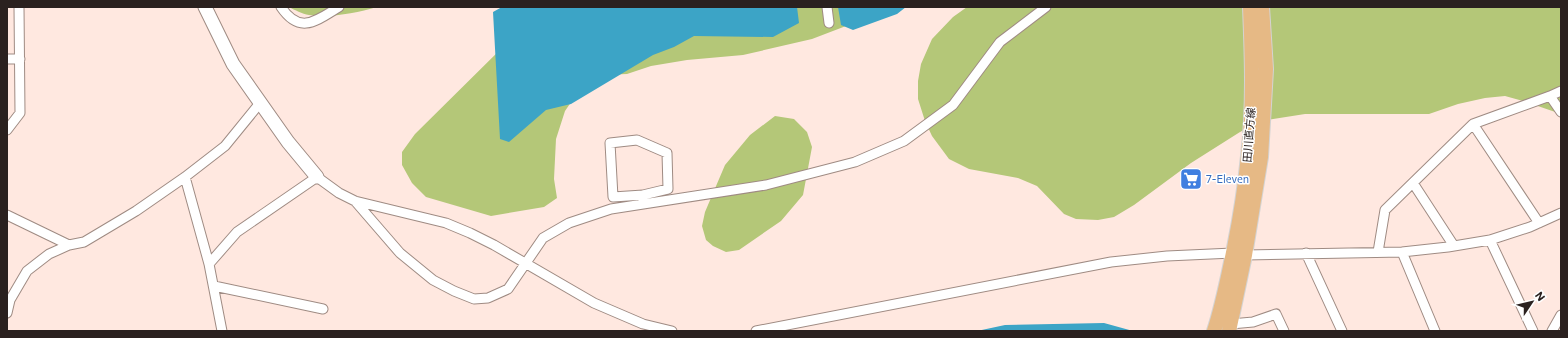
<svg xmlns="http://www.w3.org/2000/svg" width="1568" height="338" font-family="Commissioner,'Noto Sans JP',sans-serif">
<style>
.forest{fill:#b4c778}
.water{fill:#3ca4c6}
.lines{fill:none;stroke-linecap:round;stroke-linejoin:round}
.street-casing{stroke:#9f8b83;stroke-width:11}
.secondary-casing{stroke:#9f8b83;stroke-width:15}
.primary-casing{stroke:#d4d3d2;stroke-width:16}
.street{stroke:#fff;stroke-width:9}
.secondary{stroke:#fff;stroke-width:13}
.primary{stroke:#e6b985;stroke-width:14}
.labels{text-anchor:middle;stroke-width:3;stroke-linejoin:round;paint-order:stroke}
.street-label{font-size:11px;fill:#2a211f;stroke:#fff}
.shop-label{font-size:11px;fill:#366cbe;stroke:#fff;text-anchor:start}
</style>
<rect width="100%" height="100%" fill="#ffe8e0"/>
<path class="forest" d="M289 7H377C356 13 331 18 309 15 302 14 295 10 289 7Z
M559 7H873L846 26 812 39 743 55 687 60 651 66 627 74 605 75 580 89 565 111 556 139 554 179 557 198 544 207 491 216 426 197 412 183 402 165V152L415 134 514 36Z
M967 7H1561V114L1523 101 1505 96 1485 98 1458 104 1429 114H1305L1261 121 1240 132 1191 163 1134 205 1114 217 1098 220 1076 219 1064 214 1037 186 1018 178 969 169 949 159 932 136 925 121 918 99V81L921 64 932 39 953 17Z
M775 116 794 119 807 132 812 147 803 195 781 221 739 250 726 252 713 246 706 240 702 226 705 212 725 165 750 135Z"/>
<path class="water" d="M502 7H797L799 23 773 37 694 36 674 47 653 55 571 104 546 110 509 142 500 139 493 12Z
M838 7H906L897 14 853 30 841 25Z
M1104 323 1133 331H977L1005 325Z"/>
<g class="lines">
<g class="street-casing">
<path id="street" d="M281 7C300 35 316 21 339 7
M827 7 829 23
M7 59H20
M1561 91 1550 96 1561 112
M7 130 20 113 19 7
M185 177 209 264 222 331
M1413 183 1454 246
M643 195 613 197 610 143 637 140 667 153 668 189 643 195V204
M355 201 400 253 433 280 454 291 474 299 488 298 508 289 543 238 569 223 611 209 766 185 855 162 904 141 953 105 1000 42 1046 7
M7 215 69 245
M1539 223 1473 124 1550 96
M1490 240 1533 331
M1378 252 1385 210 1473 124
M1402 252 1435 331
M1306 253 1342 331
M209 264 237 232 317 177 339 193 355 201 446 223 470 233 494 245 594 303 643 324 672 331
M214 286 323 309
M7 313 10 300 27 271 49 254 69 245 84 242 136 211 185 177 225 146 260 103
M1231 324 1253 322 1276 314 1284 331
M756 331 1111 262 1167 256 1233 253 1245 255 1402 252 1448 247 1490 240 1530 227 1561 213
M1552 331 1561 315"/>
</g>
<g class="secondary-casing">
<path id="secondary" d="M205 7 233 64 288 142 317 177"/>
</g>
<g class="primary-casing">
<path id="primary" d="M1214 331C1223 304 1228 276 1234 248 1240 218 1245 187 1248 156 1254 106 1252 56 1250 7
M1229 331 1245 255 1261 157 1266 69 1262 7"/>
</g>
<use href="#street" class="street"/>
<use href="#secondary" class="secondary"/>
<use href="#primary" class="primary"/>
</g>
<defs>
<g id="supermarket-square" transform="scale(1.15)"><rect x="-9" y="-9" width="18" height="18" rx="4" fill="#3f7fe0" stroke="#fff"/><path d="M-6-5.5h2.5l.6 2H6L4.5 2H-2.5L-4.4-4H-6ZM-1.5 3.2a1.3 1.3 0 1 0 .1 0ZM3 3.2a1.3 1.3 0 1 0 .1 0Z" fill="#fff"/></g>
</defs>
<g fill-rule="evenodd">
<use href="#supermarket-square" x="1191" y="179"/>
</g>
<g class="labels">
<g class="street-label">
<text transform="translate(1249 135) rotate(-86)" y="4">田川直方線</text>
</g>
<g class="shop-label">
<text x="1206" y="183">7-Eleven</text>
</g>
</g>
<rect width="1568" height="338" fill="none" stroke="#2a211f" stroke-width="16"/>
<g transform="translate(1532 302) rotate(55)" stroke="#ffffff" stroke-width="3" paint-order="stroke">
<path d="M0-3L7 15L0 10L-7 15Z" fill="#2a211f"/>
<text y="-6" font-size="11" font-weight="bold" text-anchor="middle" fill="#2a211f">N</text>
</g>
</svg>
